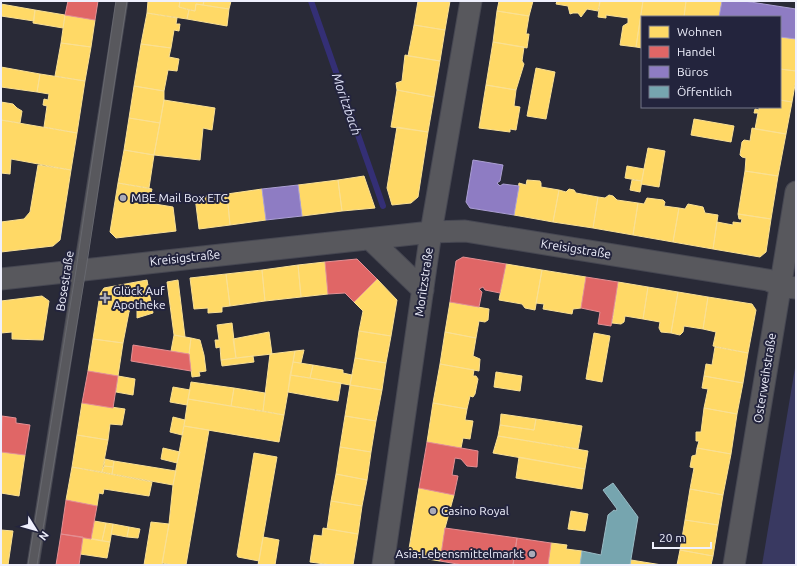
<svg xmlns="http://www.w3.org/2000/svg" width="797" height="566" font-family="Ubuntu,sans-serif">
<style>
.green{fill:#393961}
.homes{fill:#ffd966;stroke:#fae093}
.shops{fill:#e06666;stroke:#e48f93}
.offices{fill:#8e7cc3;stroke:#ab9fd4}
.public{fill:#76a5af;stroke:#9abcc6}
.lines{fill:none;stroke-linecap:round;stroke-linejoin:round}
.stream{stroke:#342f75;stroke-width:6}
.service-casing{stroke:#464752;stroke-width:13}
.minor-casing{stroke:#464752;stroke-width:23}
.service{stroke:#58585d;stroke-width:11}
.minor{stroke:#58585d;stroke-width:21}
.tram{stroke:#67686f;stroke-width:1}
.poi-dot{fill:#aaabb8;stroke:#23243d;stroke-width:1.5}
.labels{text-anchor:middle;stroke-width:4;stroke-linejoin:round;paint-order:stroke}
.poi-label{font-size:12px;fill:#eff0fd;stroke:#23243d;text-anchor:start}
.street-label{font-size:12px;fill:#eff0fd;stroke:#23243d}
.water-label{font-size:13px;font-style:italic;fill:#dee0f7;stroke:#23243d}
</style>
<rect width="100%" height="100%" fill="#292a37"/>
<path class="green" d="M796 362V565H762Z"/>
<path class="homes" d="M148 1H180L179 7 189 10 187 19 147 13Z
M180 1H204L203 5 196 4 195 11 179 7Z
M204 1H231L229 9 203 5Z
M418 1H450L445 30 414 25Z
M499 1H533L529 16 497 11Z
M557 1H600L598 11 587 9 581 17 578 13H573L570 14 568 6 556 4Z
M600 1H643L636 47 620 45 623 26 628 23V18L606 15V18L598 17Z
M643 1H686L684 17H642V48L636 47Z
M686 1H722L719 17H684Z
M1 4 35 10 34 21 1 16Z
M196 4 229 9 227 26 187 19 189 10 195 11Z
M35 10 65 15 63 28 33 23Z
M497 11 529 16 526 34H529L527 48 493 42Z
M147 13 177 18 176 24H180L179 31 174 30 171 48 141 44Z
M65 15 95 20 91 47 61 43Z
M414 25 445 30 440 61 408 56Z
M780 37 796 39V71L780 69Z
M493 42 524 47 522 61 524 64 516 90 486 85Z
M61 43 91 47 85 81 55 76Z
M141 44 171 48 169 57 179 59 177 71 168 70 164 91 134 86Z
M405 55 440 61 434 97 397 90 396 83 402 81Z
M1 67 40 74 37 92 1 87Z
M536 68 555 72 546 119 527 116Z
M780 69 796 71V79L792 102 780 100Z
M40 74 85 81 77 133 44 127 47 106 43 105 44 99 48 100 49 94 37 92Z
M486 85 516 90 514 106 520 107 516 130 510 129V132L479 128Z
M134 86 164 91V100L160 123 129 118Z
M397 90 434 97 428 132 391 127Z
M164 100 215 108 212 130 203 128 200 160 154 155Z
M780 100 792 102 786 134 755 129 758 113H754L755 109 759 110V107H780Z
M1 102 13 104 17 108 22 111 20 123 1 120Z
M129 118 160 123 154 155 124 150Z
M694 119 734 126 731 142 691 135Z
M1 120 77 133 71 170 11 159 10 174 1 173Z
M397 127 428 132 418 197 411 203 392 205 387 188Z
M752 128 786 134 778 176 745 171 746 158 742 157 740 155 742 142 744 140 750 141Z
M648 148 665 151 659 187 641 184Z
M124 150 154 155 149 188 118 183Z
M38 165 71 170 60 240 53 246 1 252V222L24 219 30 212Z
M627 166 644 169 642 181 625 178Z
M745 171 778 176 771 219 738 214Z
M364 176 375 208 342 211 338 180Z
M338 180 342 211 302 216 298 185Z
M527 180 540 181 541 183V187L559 190 553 222 514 215 519 183 526 185Z
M632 180 642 181 640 192 630 190Z
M118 183 152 189 150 198 156 199 155 204 173 207 176 231 116 238 110 232Z
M262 189 266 220 230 225 227 194Z
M569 189 574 190 576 193 598 197 593 228 553 222 559 190 566 192Z
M227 194 230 225 199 229 195 197Z
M609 195 613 196 617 200 638 203 633 235 593 228 598 197 605 198Z
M647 198 663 200 665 202 664 206 679 208 673 242 633 235 638 203 644 204Z
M688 204 703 207 705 213 718 215 713 249 673 242 679 208 685 209Z
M738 214 771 219 766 252 760 257 713 249 717 222 733 225V222L741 223 742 219H739Z
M325 262 328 294 301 297 298 265Z
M506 264 542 270 535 310 525 308 522 304 499 300Z
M298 265 301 297 265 301 262 270Z
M262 270 265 301 230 306 226 274Z
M542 270 586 277 581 308 573 309 572 314 543 309 544 304 536 303Z
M226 274 230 306 222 307V312L208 313V308L194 309 190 278Z
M377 279 397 300 391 336 359 331 363 311 354 302Z
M147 280 153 313 137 318V308H131L129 312 123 343 93 339 100 294 104 288Z
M178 280 185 337 174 335 167 282Z
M618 282 648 287 643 319 625 316 624 322 621 324 612 323Z
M648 287 678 292 671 333 661 332 659 328 660 322 643 319Z
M678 292 708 297 703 329 684 326 683 332 680 335 671 333Z
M42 296 49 301 43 340 12 339V332L1 333V301Z
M708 297 752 304 756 310 748 353 713 346 716 332 703 329Z
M450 302 489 309 488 320 485 322 479 321 476 338 445 332Z
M232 323 236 358 221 360 220 347 216 348 215 340H219L217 325Z
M359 331 391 336 386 363 355 358Z
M269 332 272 354 236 358 233 339Z
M445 332 476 338 473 356 480 359 479 371 440 364Z
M594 333 610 336 602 382 586 379Z
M174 335 191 338 189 354 171 351Z
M191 338 200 340 204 355 206 371 199 372 200 376 192 377 189 354Z
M93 339 123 343 118 376 88 371Z
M715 347 748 353 743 383 704 376 706 364 712 365Z
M304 350 301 363 293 362 295 351Z
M295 351 284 415 263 411 270 354Z
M253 356 254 362 222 366 221 360Z
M355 358 386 363 382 390 350 385Z
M293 362 313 365 310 378 290 375Z
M440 364 474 370 473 376H476L478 379 475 394 473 397 470 396 467 409 433 403Z
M313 365 343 370V373L352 375 350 385 310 378Z
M496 372 522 376 520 391 494 387Z
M290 375 341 383 338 401 288 392Z
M118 376 135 379 133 395 116 392Z
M704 376 743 383 737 414 704 408 708 389 702 388Z
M191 382 234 388 231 406 188 399Z
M350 385 382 390 376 421 345 416Z
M173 387 190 390 187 405 170 402Z
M234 388 265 393 263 411 231 406Z
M188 399 284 415 279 442 184 426Z
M82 403 125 409 122 425 110 424 108 440 77 435Z
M433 403 467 409 465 420 473 421 470 439 463 438 461 448 427 442Z
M704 408 737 414 731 454 697 448 699 441H696V432H701Z
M501 414 536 419 534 430 500 425Z
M345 416 376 421 371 452 340 447Z
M173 417 185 420 182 435 170 432Z
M536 419 582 426 578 449 498 436 500 425 534 430Z
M184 426 209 430 186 565H174L162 563 169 524 173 485Z
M77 435 108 440 102 472 72 467Z
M498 436 588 451 585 469 493 453Z
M340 447 371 452 367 480 336 474Z
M163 448 180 452 177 463 161 459Z
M697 448 731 454 723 495 690 489 694 468 690 467 692 456 696 455Z
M1 452 25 455 19 496 1 493Z
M254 453 277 457 259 561 238 557 237 555Z
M519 457 585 469 582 489 516 478Z
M105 459 114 461 113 467 104 466Z
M114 461 176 471 173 485 112 474Z
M104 466 113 467 112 474 102 472Z
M72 467 152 482 149 496 104 489 103 494 99 493 97 506 66 500Z
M336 474 367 480 362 506 331 501Z
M419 488 454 495 445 528 440 561 415 557 409 549Z
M690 489 723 495 718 525 685 520Z
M331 501 362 506 358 534 327 529Z
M571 511 588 514 585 531 568 529Z
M685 520 718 525 713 556 680 550Z
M94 521 106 523 102 541 91 539Z
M151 522 169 524 162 565H144Z
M106 523 113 524 110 542 102 541Z
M113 524 129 527 127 537 111 534Z
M129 527 140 529 138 538 127 537Z
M323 528 358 534 353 565H332L310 562 314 535 322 536Z
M1 530 13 531 8 565H1Z
M83 537 110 542 107 558 80 554Z
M263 537 279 540 275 565H258Z
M551 543 567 545 566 549 582 551 580 565H548Z
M680 550 713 556 711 565H677Z
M631 560 662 565H630Z"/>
<path class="shops" d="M68 1H98L95 20 65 15Z
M463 257 506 264 500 293 485 290 483 287 479 289 482 292 479 307 450 302 456 261Z
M357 259 377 279 354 302 345 293 328 294 325 262Z
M586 277 618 282 611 326 598 324 600 312 581 308Z
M133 345 189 354 191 371 131 361Z
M88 371 118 376 113 408 82 403Z
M2 416 16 418V423L30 425 25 455 1 452Z
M427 442 478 451 477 467 467 466 461 459 455 458 452 475 458 476 454 495 419 488Z
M66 500 97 506 91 539 61 534Z
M445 528 517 538 513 565H463L440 561Z
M61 534 83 537 79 565H56Z
M517 538 551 543 548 565H513Z"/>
<path class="offices" d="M722 1H744L796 9V39L780 37V17H719Z
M473 160 503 165 500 181 497 183 500 186 503 184 519 186 514 215 470 208 466 202Z
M298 185 302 216 266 220 262 189Z"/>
<path class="public" d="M613 483 638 517 630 565H580L582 551 601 555 608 515 614 510 616 511 617 509 603 490Z"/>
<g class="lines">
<path class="stream" d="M311 1 383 206"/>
<g class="service-casing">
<path id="service" d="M33 565 122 1"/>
</g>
<g class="minor-casing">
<path id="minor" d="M370 239 423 290
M1 279 431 232 465 231 768 280 781 286 796 288
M383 565 431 232 471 1
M734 565 796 192"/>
</g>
<use href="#service" class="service"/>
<use href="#minor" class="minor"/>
<path class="tram" d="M28 565 76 270 116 1
M37 565 86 269 127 1"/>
</g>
<g class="poi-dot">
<circle cx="123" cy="198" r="4"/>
<path d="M103 292h4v4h4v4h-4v4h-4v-4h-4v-4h4z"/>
<circle cx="433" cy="511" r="4"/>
<circle cx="532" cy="554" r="4"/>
</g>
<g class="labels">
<g class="poi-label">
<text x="131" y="202">MBE Mail Box ETC</text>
<text x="113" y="295">Glück Auf<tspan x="113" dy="14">Apotheke</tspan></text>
<text x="441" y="515">Casino Royal</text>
<text x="524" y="558" text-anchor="end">Asia-Lebensmittelmarkt</text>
</g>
<g class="street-label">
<text transform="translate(576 249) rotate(9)" y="4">Kreisigstraße</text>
<text transform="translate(185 258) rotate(-6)" y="4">Kreisigstraße</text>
<text transform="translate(65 281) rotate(-81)" y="4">Bosestraße</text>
<text transform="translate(424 282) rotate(-82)" y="4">Moritzstraße</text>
<text transform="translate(765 378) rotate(-81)" y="4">Osterweihstraße</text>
</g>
<g class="water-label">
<text transform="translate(347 104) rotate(71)" y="5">Moritzbach</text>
</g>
</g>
<rect width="797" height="566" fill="none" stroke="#eff0fd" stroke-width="4"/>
<rect x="641" y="16" width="140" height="92" fill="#23243d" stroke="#75768a"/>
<rect x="649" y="26" width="20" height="12" fill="#ffd966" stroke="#75768a"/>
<text x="677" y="36" font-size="12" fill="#eff0fd">Wohnen</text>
<rect x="649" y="46" width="20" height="12" fill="#e06666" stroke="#75768a"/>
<text x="677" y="56" font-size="12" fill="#eff0fd">Handel</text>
<rect x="649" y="66" width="20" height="12" fill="#8e7cc3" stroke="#75768a"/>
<text x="677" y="76" font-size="12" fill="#eff0fd">Büros</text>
<rect x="649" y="86" width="20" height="12" fill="#76a5af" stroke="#75768a"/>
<text x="677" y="96" font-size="12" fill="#eff0fd">Öffentlich</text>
<g transform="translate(36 530) rotate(127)" stroke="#23243d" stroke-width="3" paint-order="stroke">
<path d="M0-3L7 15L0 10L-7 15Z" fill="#eff0fd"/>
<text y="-6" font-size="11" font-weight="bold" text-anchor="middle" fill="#eff0fd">N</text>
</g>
<path d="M653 542v6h58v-6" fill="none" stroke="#eff0fd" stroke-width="2"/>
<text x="659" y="542" font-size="12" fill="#eff0fd" stroke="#23243d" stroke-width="3" paint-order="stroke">20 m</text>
</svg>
